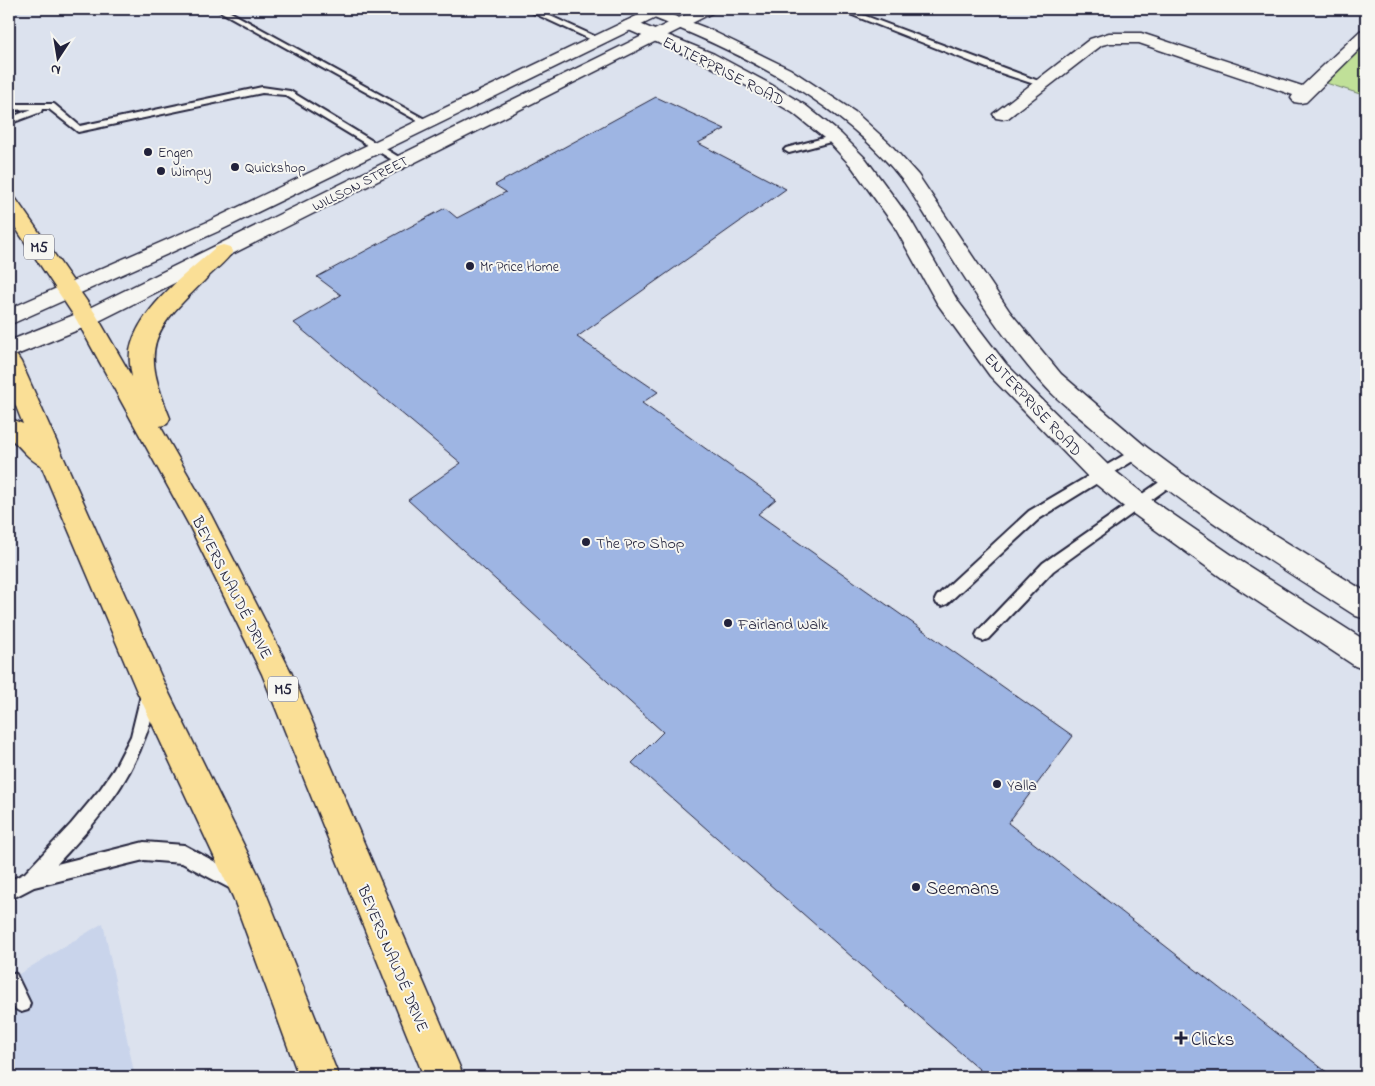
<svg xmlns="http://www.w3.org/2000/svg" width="1375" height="1086" font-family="'Indie Flower',sans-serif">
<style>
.built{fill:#c9d4eb}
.green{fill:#c0e098;stroke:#71816a}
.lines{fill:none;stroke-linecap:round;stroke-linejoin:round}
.stream{fill:#6587a8;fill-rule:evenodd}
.building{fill:#9eb5e3;stroke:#22223b}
.lane-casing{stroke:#22223b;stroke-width:4}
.street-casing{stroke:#22223b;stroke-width:3}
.secondary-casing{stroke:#22223b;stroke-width:3}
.primary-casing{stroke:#22223b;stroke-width:3}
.lane{fill:#f6f6f2;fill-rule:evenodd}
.street{fill:#f6f6f2;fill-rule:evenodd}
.secondary{fill:#f6f6f2;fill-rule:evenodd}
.primary{fill:#fadf96;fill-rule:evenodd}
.poi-dot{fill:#22223b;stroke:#f6f6f2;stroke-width:2}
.labels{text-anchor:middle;stroke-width:4;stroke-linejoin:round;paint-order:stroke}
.far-poi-label{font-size:14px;fill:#22223b;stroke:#f6f6f2;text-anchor:start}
.far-street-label{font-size:14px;fill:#22223b;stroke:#f6f6f2}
.shield{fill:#f6f6f2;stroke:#626272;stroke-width:1}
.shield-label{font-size:15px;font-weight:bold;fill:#22223b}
.street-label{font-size:16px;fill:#22223b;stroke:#f6f6f2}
.poi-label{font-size:16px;fill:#22223b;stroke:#f6f6f2;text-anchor:start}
.near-poi-label{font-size:19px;fill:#22223b;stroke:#f6f6f2;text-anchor:start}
</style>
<rect width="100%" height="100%" fill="#dce2ee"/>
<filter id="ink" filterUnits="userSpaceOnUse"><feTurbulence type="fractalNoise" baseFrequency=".02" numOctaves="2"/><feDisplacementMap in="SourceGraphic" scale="10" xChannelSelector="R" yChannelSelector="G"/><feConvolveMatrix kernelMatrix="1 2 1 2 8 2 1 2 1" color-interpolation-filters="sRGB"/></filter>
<g filter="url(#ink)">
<path class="built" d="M103 923 135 1077H9V980Z"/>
<path class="green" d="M1366 34V96L1320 81Z"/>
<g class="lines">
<path class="stream" d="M18 9H27L9 15V11Z"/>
</g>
<path class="building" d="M656 97 725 129 698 143 786 189 577 337 658 392 642 403 776 499 758 514 1073 736 1008 823 1333 1077H988L632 763 663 732 408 500 461 463 294 323 341 295 317 277 445 208 457 218 506 192 495 185Z"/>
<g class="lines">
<g class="lane-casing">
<path id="lane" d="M216 9H225L432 123 428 126 425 125Z
M525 9H535L603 40 596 42Z
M837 9H847L1044 83 1037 85 992 70Z
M262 87 290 91 407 162 405 164H399L285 95 262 93 78 132 49 109H42L41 112 9 124V118L32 109 9 110V104H54L80 126Z
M835 135 840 138 838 140 789 153 784 150 786 148Z
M1136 448 1141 450 1142 453 1141 456 1039 519 947 604 942 606 937 604 935 600 937 596 1029 511Z
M1171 474 1176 476 1178 479 1176 482 1053 571 988 639 983 641 978 639 976 635 978 631 1043 563Z
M150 684 155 686 158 691C143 767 109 809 57 864L144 842 184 845 245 878 248 884 245 890 239 893 233 890 182 863 144 860 34 887 9 900V881L25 873 71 824 101 788 114 769 131 736 142 691 145 686Z
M9 972 16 974 30 1003 28 1010 21 1012C5 1006 8 986 9 972Z"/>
</g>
<g class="street-casing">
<path id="street" d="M656 9 706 28 790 69 855 112 889 143 918 175 1010 312 1061 374 1145 446 1180 472 1257 524 1366 592V619L1356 616C1264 557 1171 499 1090 426 1075 413 1057 400 1044 385 1003 339 970 286 937 234 926 217 916 199 904 182 841 101 742 53 649 16L646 13 649 10Z
M630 20 714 54 770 84 805 105 841 134 866 159 910 219 957 300 1006 364 1110 467 1146 496 1242 562 1366 641V670L1355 666 1222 578 1128 510 1092 481 990 376 937 303 893 224 852 167 829 142 793 113 758 92 702 62 624 28 622 25 624 22Z
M1366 29V43L1306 102 1300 103 1294 102 1291 98 1293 95 1139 43H1110L1102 45 1008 118 1002 119 996 118 993 114 1090 39 1109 33H1141L1302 86 1360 31Z"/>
</g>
<g class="secondary-casing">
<path id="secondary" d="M651 9H671L668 12 219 231 9 325V309L205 223Z
M697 9H717L714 12 95 323 9 358V341L79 313Z"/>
</g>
<g class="primary-casing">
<path id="primary" d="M9 197 16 199 95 313 132 377C130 366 128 354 132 343 143 306 188 272 216 247L223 245 230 247 233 251C226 262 213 271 204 281 150 333 141 347 170 418L167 424 160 426 211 515 291 672 464 1077H424L262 674 189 525 76 319 9 218Z
M9 354 17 356 21 362 164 683 260 878 339 1077H299L233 897 136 689 41 465C29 461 20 445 9 438V418L23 424 9 389Z"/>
</g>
<use href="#lane" class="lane"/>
<use href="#street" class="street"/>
<use href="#secondary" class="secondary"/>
<use href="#primary" class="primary"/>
</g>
</g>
<g class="poi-dot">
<circle cx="148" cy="152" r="5"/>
<circle cx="235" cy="167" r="5"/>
<circle cx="161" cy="171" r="5"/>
<circle cx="470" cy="266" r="5"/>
<circle cx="586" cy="542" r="5"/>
<circle cx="728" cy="623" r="5"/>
<circle cx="997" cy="784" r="5"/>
<circle cx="916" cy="887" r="5"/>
<path d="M1178.5 1030.5h5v5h5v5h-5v5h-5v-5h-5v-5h5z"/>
</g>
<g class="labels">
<g class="far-poi-label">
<text x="158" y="157">Engen</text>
<text x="245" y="172">Quickshop</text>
<text x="171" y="176">Wimpy</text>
<text x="480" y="271">Mr Price Home</text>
</g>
<g class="far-street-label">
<text transform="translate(360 183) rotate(-27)" y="5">WILLSON STREET</text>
</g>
<g class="shield">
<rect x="24" y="234.5" width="30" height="25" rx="4"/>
<rect x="268" y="676.5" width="30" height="25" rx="4"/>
</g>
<g class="shield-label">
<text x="39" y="252">M5</text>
<text x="283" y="694">M5</text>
</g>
<g class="street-label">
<text transform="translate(724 70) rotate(27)" y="6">ENTERPRISE ROAD</text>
<text transform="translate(1034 404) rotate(47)" y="6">ENTERPRISE ROAD</text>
<text transform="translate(233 587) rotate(63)" y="6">BEYERS NAUDÉ DRIVE</text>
<text transform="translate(394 958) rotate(67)" y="6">BEYERS NAUDÉ DRIVE</text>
</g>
<g class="poi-label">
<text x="596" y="548">The Pro Shop</text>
<text x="738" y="629">Fairland Walk</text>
<text x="1007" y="790">Yalla</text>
</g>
<g class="near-poi-label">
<text x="926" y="894">Seemans</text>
<text x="1191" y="1045">Clicks</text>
</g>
</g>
<rect width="1375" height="1086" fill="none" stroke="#f6f6f2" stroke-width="30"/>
<rect x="15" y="15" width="1345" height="1056" fill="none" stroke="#22223b" stroke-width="2" filter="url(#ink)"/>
<g transform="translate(58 58) rotate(192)" stroke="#f6f6f2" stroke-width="4" paint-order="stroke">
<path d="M0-4L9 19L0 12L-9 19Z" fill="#22223b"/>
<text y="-8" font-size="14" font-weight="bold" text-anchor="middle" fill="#22223b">N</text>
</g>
</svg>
